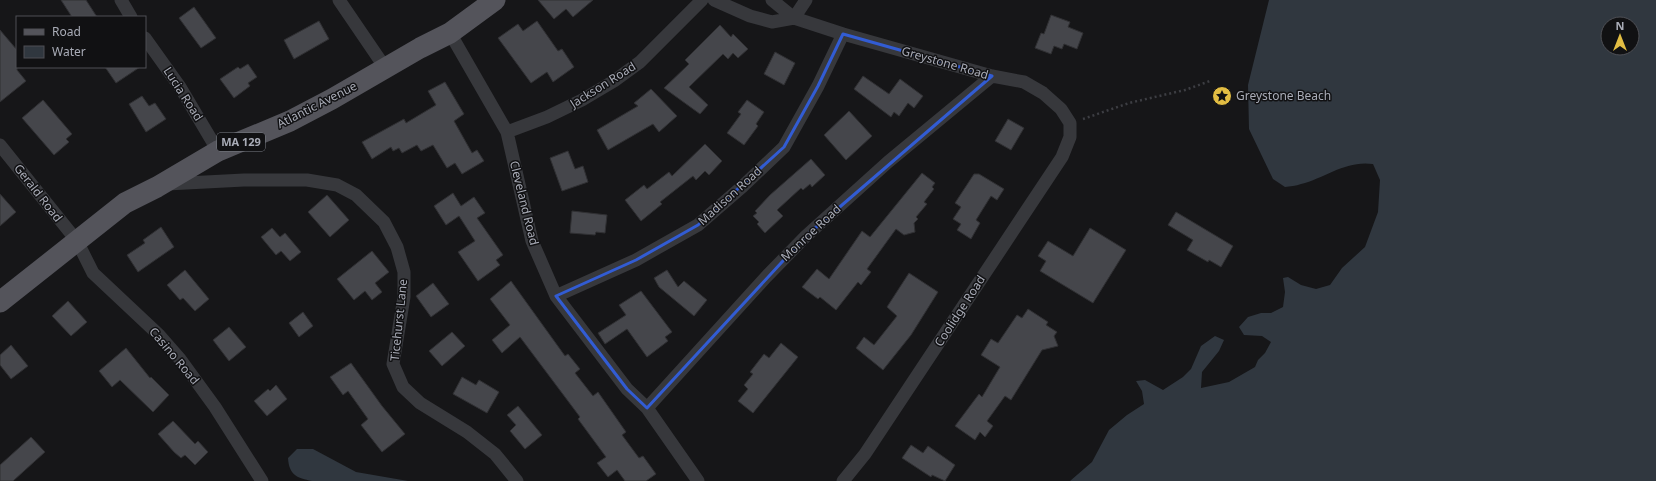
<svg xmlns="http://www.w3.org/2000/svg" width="1656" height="481" font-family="'Noto Sans',sans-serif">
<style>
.water{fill:#30373f;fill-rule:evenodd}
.building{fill:#45464b;stroke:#303033}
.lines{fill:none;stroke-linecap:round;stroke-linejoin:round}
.path{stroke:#3d3e43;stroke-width:2.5;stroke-dasharray:2 3;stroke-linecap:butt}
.minor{stroke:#37383c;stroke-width:13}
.primary{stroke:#54545b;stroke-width:21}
.marked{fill:none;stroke:#325cd3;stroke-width:3;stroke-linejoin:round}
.labels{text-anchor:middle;stroke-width:3;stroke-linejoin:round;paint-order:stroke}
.shield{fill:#111113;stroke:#7b7e86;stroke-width:1}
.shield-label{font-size:11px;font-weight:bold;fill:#a9acb7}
.street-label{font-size:12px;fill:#a9acb7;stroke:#111113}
.poi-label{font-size:12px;fill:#a9acb7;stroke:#111113;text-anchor:start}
</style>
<rect width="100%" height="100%" fill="#161618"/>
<path class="water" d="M1269 0H1656V481H1070L1092 462 1109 430 1127 415 1144 404 1142 391 1136 381 1145 380 1163 390 1183 377 1191 369 1201 346 1215 336 1224 340 1219 351 1202 372 1201 388 1229 382 1255 367 1258 360 1265 353 1271 342 1262 336 1244 335 1239 327 1248 317 1261 313H1271L1283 307 1285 292 1283 278 1288 277 1301 285 1316 289 1330 285 1342 268 1365 247 1378 212 1380 180 1373 164C1346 160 1325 178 1301 184 1296 186 1290 186 1285 187L1273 179 1249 129 1248 85ZM1608 24H1632V48H1608Z
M297 449H313L356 472 408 481H312C297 478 289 475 288 458Z"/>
<path class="building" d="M61 0H86L97 17H72Z
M538 0H593L573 17 566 9 554 19Z
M194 7 216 38 201 48 179 18Z
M1051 15 1070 22 1068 27 1083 33 1077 49 1064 44 1062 49 1054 46 1051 54 1035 48 1041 33 1044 34Z
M319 21 329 39 294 59 284 40Z
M537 21 558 51 562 49 574 67 553 82 547 72 531 83 498 38 518 24 523 31Z
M720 25 731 37 733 34 748 49 738 58 733 53 728 59 723 54 689 87 708 105 700 114 664 88 689 64 685 60Z
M0 30 17 50V70L26 81 0 102Z
M775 52 795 63 784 85 764 74Z
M248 64 257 77 248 83 250 86 234 98 220 79 238 67 240 69Z
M105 67H140L116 83Z
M863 76 889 94 900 79 923 96 914 108 908 103 899 116 894 112 891 117 854 89Z
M445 82 464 114 454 121 472 153 477 150 484 161 462 174 455 163 447 168 433 145 421 151 417 145 402 153 399 148 393 151 391 147 372 159 362 142 404 119 406 123 436 105 428 91Z
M651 89 677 116 659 132 653 124 608 150 597 130 638 106 634 103Z
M142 96 149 106 155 103 166 119 146 132 129 104Z
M43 100 72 134 66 139 69 142 54 155 22 118Z
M747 100 764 112 756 124 758 126 744 145 727 133 741 114 738 112Z
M849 111 872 136 846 160 824 135Z
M1008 119 1024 128 1011 150 995 141Z
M705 144 722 161 709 175 705 171 696 180 693 176 660 202 662 204 641 221 625 200 644 185 647 189 669 172 672 176Z
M568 151 575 169 583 166 588 182 562 191 550 158Z
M811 159 825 175 812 187 810 184 803 190 801 188 777 210 783 216 765 233 757 224 759 222 753 216 757 213 755 211 770 195Z
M922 173 935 183 932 187 934 189 924 202 927 204 916 217 918 219 914 223 915 232 904 235 896 229 867 269 871 272 861 285 858 282 836 310 820 297 818 299 802 287 817 269 829 279 862 231 870 237Z
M974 174H979L1004 189 997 200 991 196 976 220 980 223 971 239 957 230 961 224 953 219 961 207 955 203Z
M453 193 461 206 474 197 485 213 477 218 503 255 496 260 500 265 478 281 458 252 475 241 459 216 446 225 434 206Z
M0 194 16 212 0 226Z
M327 195 349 220 330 237 308 212Z
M572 211 607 215 605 233 596 232 595 235 570 233Z
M1176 212 1233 246 1221 267 1209 260 1208 262 1187 250 1193 240 1168 225Z
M161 227 174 247 138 272 127 255 145 243 143 240Z
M272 228 280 237 285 233 301 252 290 261 281 251 276 255 261 237Z
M1090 228 1126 250 1093 303 1040 271 1046 261 1038 256 1048 241 1073 256Z
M372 251 389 272 375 283 382 292 372 300 365 291 354 300 337 279Z
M185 270 209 299 195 311 183 298 180 300 167 285Z
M667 270 678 287 684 281 707 300 694 316 659 287 654 278Z
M909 273 938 292 911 335 883 370 856 348 864 337 874 345 897 316 887 307Z
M511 281 565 356 568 354 580 369 575 373 593 396 598 392 626 432 622 435 639 458 643 456 656 474 646 481H625L617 470 608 477 597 463 606 457 578 419 580 417 520 337 502 353 492 340 510 325 490 299Z
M433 283 449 304 431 317 416 296Z
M641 291 672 332 665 337 668 341 647 357 627 329 605 344 598 333 626 315 619 305Z
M68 301 87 322 71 336 52 316Z
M1028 309 1048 322 1046 325 1057 332 1054 336 1058 346 1042 350 1011 400 1005 396 987 421 993 426 985 437 980 432 975 440 955 426 979 394 982 397 1000 367 981 355 991 339 998 343 1017 315 1022 318Z
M303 312 313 326 299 337 289 323Z
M229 327 246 347 229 361 213 340Z
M452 332 465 346 442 366 429 351Z
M781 343 798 357 753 413 738 401 748 389 744 385 753 374 750 372 764 354 769 358Z
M11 345 28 366 11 379 0 365V355Z
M126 348 150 378 151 377 169 395 153 412 120 380 112 387 99 371Z
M351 363 382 406 405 434 382 452 361 425 368 419 348 391 343 395 330 377Z
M462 377 476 385 479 380 499 392 487 413 453 394Z
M276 385 287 399 267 416 254 401 268 389 270 391Z
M518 406 542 435 525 449 510 431 516 425 507 415Z
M173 421 195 444 198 441 208 452 195 465 185 455 181 458 174 452 158 434Z
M31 437 45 452 13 481H0V465Z
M911 445 923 453 928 446 955 465 945 481 932 475 931 477 902 458Z"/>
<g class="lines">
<path class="path" d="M1083 119 1129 103 1185 90 1210 81"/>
<path class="minor" d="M121 0 131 17
M339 0 386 69
M714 0 750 16 772 22 794 18
M772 0 794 18 843 34 992 76 1024 82 1043 93 1061 109 1070 123V137L1062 157 865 454 843 481
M794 18 806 0
M450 33 507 132 532 241 556 296 627 389 647 408 698 481
M145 38 180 87 218 151
M507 132 547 117 582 100 614 81 640 62 702 0
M0 145 77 241 93 273 159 335 180 359 215 407 262 481
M167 184 244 180H307L337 185 356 195 384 222 397 247 404 272V297L393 364 403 387 420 403 467 432 495 454 517 481
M556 296 636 260 698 225 743 186 784 147 818 86 843 34
M647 408 766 277 806 236 888 162 992 76"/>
<path class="primary" d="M0 302 125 203 157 187 218 151 290 121 332 99 420 48 450 33 495 0"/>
</g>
<path class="marked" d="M843 34 992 76 806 236 647 408 627 389 556 296 636 260 698 225 784 147 818 86Z"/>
<defs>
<g id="sight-disc" transform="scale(1)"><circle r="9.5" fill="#e2bd43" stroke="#111113"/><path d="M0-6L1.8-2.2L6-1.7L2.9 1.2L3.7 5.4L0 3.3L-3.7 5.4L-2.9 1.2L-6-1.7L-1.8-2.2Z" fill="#111"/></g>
</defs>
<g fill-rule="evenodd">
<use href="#sight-disc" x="1222" y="96"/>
</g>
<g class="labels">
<rect class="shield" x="217" y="133" width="48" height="18" rx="3"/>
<g class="shield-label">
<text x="241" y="146">MA 129</text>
</g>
<g class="street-label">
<text transform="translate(945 63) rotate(16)" y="4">Greystone Road</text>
<text transform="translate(603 85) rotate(-32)" y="4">Jackson Road</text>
<text transform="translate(183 94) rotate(57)" y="4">Lucia Road</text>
<text transform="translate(317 105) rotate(-27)" y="4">Atlantic Avenue</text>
<text transform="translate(38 193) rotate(52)" y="4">Gerald Road</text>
<text transform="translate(730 196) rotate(-42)" y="4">Madison Road</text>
<text transform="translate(524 203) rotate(76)" y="4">Cleveland Road</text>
<text transform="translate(811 233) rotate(-43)" y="4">Monroe Road</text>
<text transform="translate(960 311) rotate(-57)" y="4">Coolidge Road</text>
<text transform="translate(399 320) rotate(-84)" y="4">Ticehurst Lane</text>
<text transform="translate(174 356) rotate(50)" y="4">Casino Road</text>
</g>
<g class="poi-label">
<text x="1236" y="100">Greystone Beach</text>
</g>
</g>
<rect x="16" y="16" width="130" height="52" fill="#111113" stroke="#4e4f55"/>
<rect x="24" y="29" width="20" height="6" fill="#54545b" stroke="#4e4f55"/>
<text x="52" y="36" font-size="12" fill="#a9acb7">Road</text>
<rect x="24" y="46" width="20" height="12" fill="#30373f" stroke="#4e4f55"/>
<text x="52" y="56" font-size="12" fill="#a9acb7">Water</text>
<g transform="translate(1620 36)"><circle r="19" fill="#111113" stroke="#4e4f55"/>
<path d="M0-3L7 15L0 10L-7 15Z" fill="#e2bd43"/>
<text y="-6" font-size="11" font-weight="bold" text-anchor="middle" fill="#a9acb7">N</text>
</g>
</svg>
